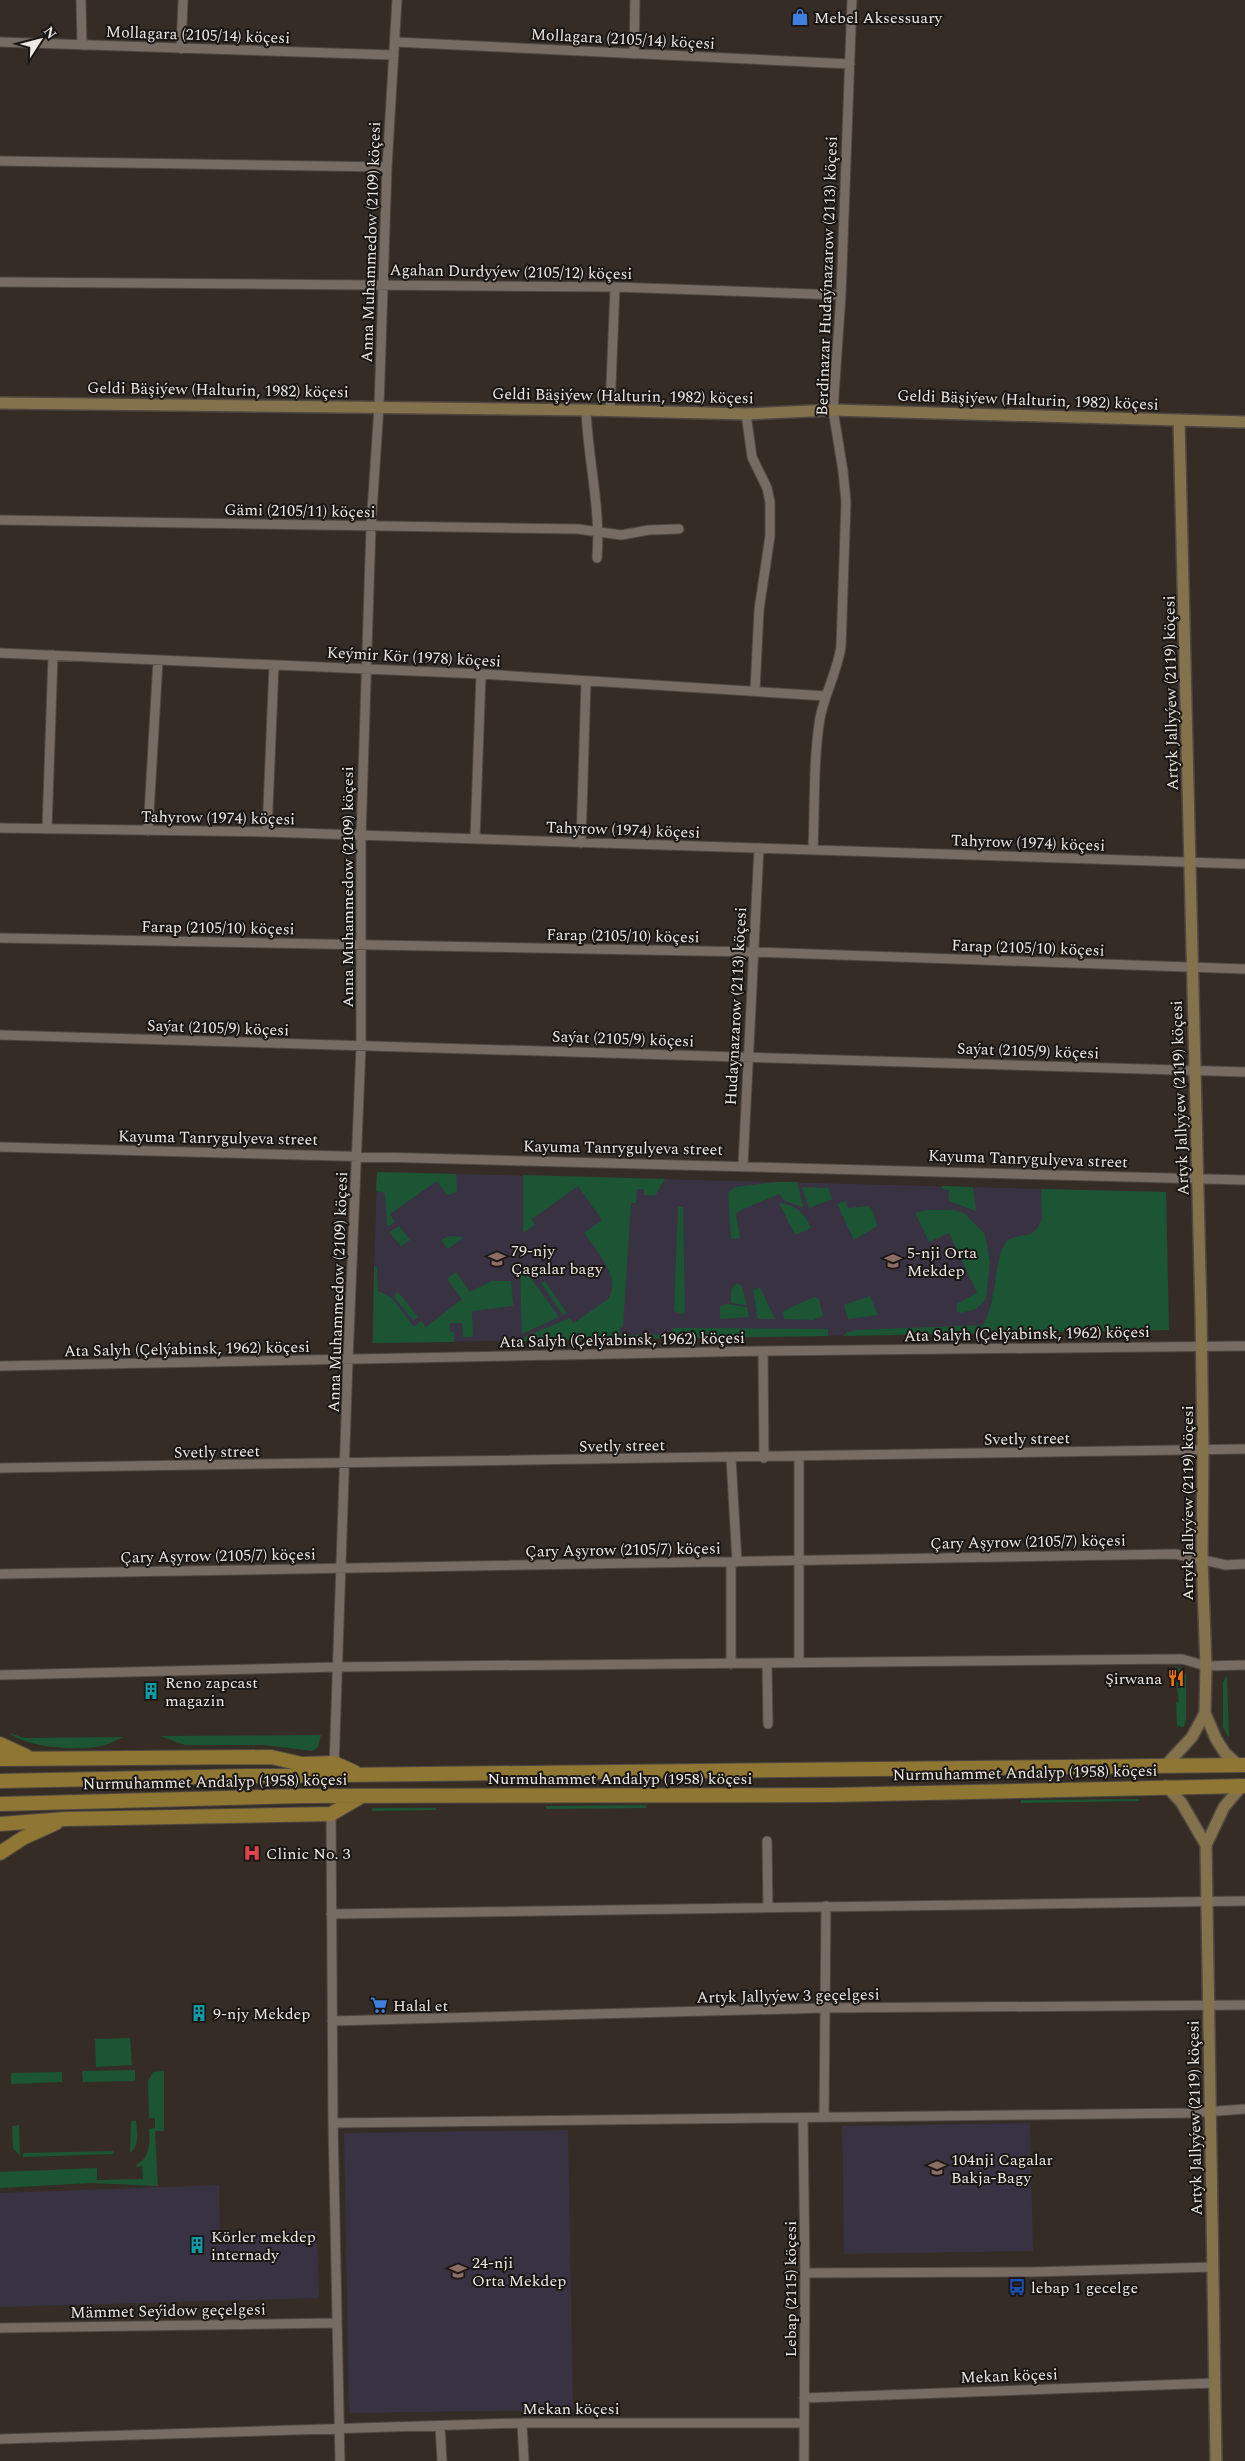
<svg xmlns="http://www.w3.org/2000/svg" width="1245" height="2461" font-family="Spectral,serif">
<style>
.education{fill:#393243}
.green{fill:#1b5534}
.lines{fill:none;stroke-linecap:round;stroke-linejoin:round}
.street-casing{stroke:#4f4842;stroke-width:11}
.secondary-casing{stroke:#4f4842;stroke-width:14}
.primary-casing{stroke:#4f4842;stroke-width:16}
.street{stroke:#766c64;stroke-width:9}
.secondary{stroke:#83724b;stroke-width:11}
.primary{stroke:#8f7733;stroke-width:14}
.labels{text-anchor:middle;stroke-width:4;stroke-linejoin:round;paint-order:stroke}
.poi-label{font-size:16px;fill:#efe9e5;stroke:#1a1613;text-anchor:start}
.street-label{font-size:16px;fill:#efe9e5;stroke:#1a1613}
</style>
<rect width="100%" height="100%" fill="#352c26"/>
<path class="education" d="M377 1172 1166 1192 1169 1330 372 1343Z
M1030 2123 1033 2251 844 2254 842 2126Z
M568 2130 573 2410 349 2413 344 2133Z
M219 2185 220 2234 317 2231 319 2298 0 2307V2193Z"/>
<path class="green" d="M377 1172 456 1174 457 1190 455 1193 447 1195 437 1181 390 1214 395 1222 387 1227 385 1193 376 1191Z
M523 1175 665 1179 655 1196 644 1195V1189H637L636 1203H631L623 1327 620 1328V1335H672L673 1328 828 1329V1336L523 1341 524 1337 570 1318 574 1323 608 1299C623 1279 595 1249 584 1233L602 1220 578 1186 532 1219 535 1225 523 1233Z
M776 1182H797L803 1207 785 1201 779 1194 741 1210 736 1214 740 1238 731 1239 728 1193 735 1187Z
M942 1186 973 1187 976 1211 949 1201V1190L942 1189Z
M802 1187 828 1188 832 1199 809 1208Z
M1041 1189 1166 1192 1169 1330 843 1336 847 1332 856 1330 983 1325C998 1303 993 1254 1008 1240 1013 1236 1024 1236 1031 1234L1038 1227 1042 1219Z
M845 1201 848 1208 869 1206 873 1211 877 1226 854 1240 837 1204Z
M779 1203C796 1205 805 1213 811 1228L795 1235Z
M678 1207H683L685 1313 682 1314 674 1311Z
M927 1210H955L965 1214 985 1234 990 1262 986 1299 976 1309 961 1313 957 1311V1304L977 1293 949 1233 929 1242 915 1213Z
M399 1226 410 1240 401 1246 389 1232Z
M449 1236 464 1237 448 1249 441 1240Z
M374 1266 377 1267 378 1291 391 1297 414 1327 421 1321 426 1327 462 1299 447 1279 456 1272 470 1292 491 1281H511L513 1306 472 1311 473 1337H463L462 1323H450V1332H454V1342L373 1343Z
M520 1273 530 1277 559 1317 522 1334Z
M545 1281 567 1313 563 1315 541 1283Z
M736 1283 742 1286 747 1305 731 1303V1290Z
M760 1287 775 1319H758L753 1290Z
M396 1292 399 1293 418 1317 413 1320 394 1297Z
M870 1296 878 1315 848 1319 844 1305Z
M814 1297 819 1299 823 1316 813 1320 784 1319 783 1311Z
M726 1304 747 1307 749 1317 720 1319V1307Z
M1175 1667 1182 1669 1186 1675V1720L1184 1727 1177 1726 1176 1702H1179L1176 1680H1179Z
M1227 1676 1229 1737H1228L1223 1727V1682Z
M9 1733 25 1738 123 1737C116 1740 109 1745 101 1746 78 1751 28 1748 9 1733Z
M321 1735 318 1747 313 1751 263 1745H185L160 1736Z
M1139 1799V1801L1021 1803V1800Z
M646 1805V1808L546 1809V1806Z
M372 1808H436V1810L372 1811Z
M130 2038 132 2065 96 2067 95 2039Z
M135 2070V2081L83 2082 82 2071Z
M164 2071V2131H155L158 2186 91 2183 0 2188V2172L97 2168V2180L143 2179 142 2166 136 2167 137 2164C150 2158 150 2142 149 2129L155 2128V2118H149L148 2081 153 2072Z
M62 2072V2082L11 2084V2073Z
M131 2121H136C137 2132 140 2146 130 2153Z
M19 2125 20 2156 13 2148 12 2126Z
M113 2151 114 2154 23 2157V2153Z"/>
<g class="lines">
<g class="street-casing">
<path id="street" d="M81 0 82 45
M0 42 394 55
M395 42 850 64
M181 49 183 0
M634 54 635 0
M0 161 387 167
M0 282 615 287 841 295
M586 410C588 460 601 508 597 558
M610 410 615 287
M746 414 752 457 767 488 770 502V536L759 610 755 691
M0 520 578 529 621 535 649 530 679 529
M0 653 481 674 826 696
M0 828 267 832 1245 864
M47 829 53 655
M148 831 158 660
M267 832 274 665
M475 839 481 674
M581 843 586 681
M813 849C815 806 813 761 820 718 825 693 837 672 841 647L846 502 843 471 833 410 841 295 852 0
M0 938 753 952 1245 969
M0 1035 1245 1072
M0 1147 1245 1180
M743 1165 759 848
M763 1351 764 1458
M0 1366 763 1351 1245 1346
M799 1457V1662
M731 1458 737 1562
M0 1468 1245 1449
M0 1574 1175 1554 1226 1565 1245 1564
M767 1663 768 1724
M731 1664V1562
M0 1675 338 1667 1182 1659 1206 1666 1245 1665
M334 1767 348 1360 361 1046V836L371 526 379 407 387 167 397 0
M331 1814 333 2123 340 2461
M767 1841 768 1907
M331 1914 1245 1901
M332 2021 824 2008 1245 2005
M824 2117 826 1906
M803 2118 805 2273 804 2461
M333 2123 1191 2113 1245 2109
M805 2273 1032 2272 1213 2267
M0 2328 336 2323
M804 2398 1215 2383
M522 2423 524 2461
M440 2426 442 2461
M0 2439 522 2423H804"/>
</g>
<g class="secondary-casing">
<path id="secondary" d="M0 403 586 410 746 414 833 410 1245 422
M1179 420 1201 1313 1203 1450 1202 1559 1206 1666 1205 1713 1216 1739 1225 1753 1238 1765
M1166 1765 1192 1737 1205 1713
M1166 1786 1181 1802 1206 1845 1216 2461
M1206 1845 1224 1807 1241 1787"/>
</g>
<g class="primary-casing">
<path id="primary" d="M0 1744 26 1756
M0 1759 271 1757 302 1764 334 1763 354 1772
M0 1781 249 1776 1245 1765
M0 1804 301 1796 831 1795 1245 1786
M0 1824 65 1819 331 1814 362 1796
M0 1853 23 1838 56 1823"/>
</g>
<use href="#street" class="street"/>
<use href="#secondary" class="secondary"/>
<use href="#primary" class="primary"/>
</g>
<defs>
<g id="shop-bare" transform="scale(1.35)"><path d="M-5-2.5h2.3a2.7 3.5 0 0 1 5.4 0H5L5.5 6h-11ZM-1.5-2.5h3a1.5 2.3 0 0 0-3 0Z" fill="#3f7fe0" stroke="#1a1613" stroke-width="2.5" paint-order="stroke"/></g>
<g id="school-bare" transform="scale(1.35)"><path d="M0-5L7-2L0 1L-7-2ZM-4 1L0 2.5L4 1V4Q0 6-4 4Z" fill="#8d6e63" stroke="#1a1613" stroke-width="2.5" paint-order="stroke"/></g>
<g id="restaurant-bare" transform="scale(1.35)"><path d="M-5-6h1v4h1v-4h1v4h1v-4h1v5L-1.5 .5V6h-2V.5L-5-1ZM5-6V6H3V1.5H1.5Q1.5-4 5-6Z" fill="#e8710a" stroke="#1a1613" stroke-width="2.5" paint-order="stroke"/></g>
<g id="building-bare" transform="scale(1.35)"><path d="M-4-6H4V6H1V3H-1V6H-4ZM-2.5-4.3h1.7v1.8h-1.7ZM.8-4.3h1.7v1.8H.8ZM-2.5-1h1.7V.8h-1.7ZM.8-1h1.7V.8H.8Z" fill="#0f9aa8" stroke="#1a1613" stroke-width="2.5" paint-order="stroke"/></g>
<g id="hospital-bare" transform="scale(1.35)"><path d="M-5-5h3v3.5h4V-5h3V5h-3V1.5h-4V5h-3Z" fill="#e0444e" stroke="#1a1613" stroke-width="2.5" paint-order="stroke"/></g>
<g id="supermarket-bare" transform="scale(1.35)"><path d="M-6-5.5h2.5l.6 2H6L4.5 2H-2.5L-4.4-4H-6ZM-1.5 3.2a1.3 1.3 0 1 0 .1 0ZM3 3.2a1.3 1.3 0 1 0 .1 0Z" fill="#3f7fe0" stroke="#1a1613" stroke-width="2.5" paint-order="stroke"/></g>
<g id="bus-bare" transform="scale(1.35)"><path d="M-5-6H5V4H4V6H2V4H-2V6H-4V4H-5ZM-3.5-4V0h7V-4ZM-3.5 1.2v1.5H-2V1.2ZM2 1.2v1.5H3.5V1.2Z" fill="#1a4fb4" stroke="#1a1613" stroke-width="2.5" paint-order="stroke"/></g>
</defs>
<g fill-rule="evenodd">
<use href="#shop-bare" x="800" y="17"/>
<use href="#school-bare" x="497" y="1259"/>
<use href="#school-bare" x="893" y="1261"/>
<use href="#restaurant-bare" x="1176" y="1678"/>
<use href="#building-bare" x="151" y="1691"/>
<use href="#hospital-bare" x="252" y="1853"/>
<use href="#supermarket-bare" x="379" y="2005"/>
<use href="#building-bare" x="199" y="2013"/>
<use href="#school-bare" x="937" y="2168"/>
<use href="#building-bare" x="197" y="2245"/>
<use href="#school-bare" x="458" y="2271"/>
<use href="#bus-bare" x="1017" y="2287"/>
</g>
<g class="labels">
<g class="poi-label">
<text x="814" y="23">Mebel Aksessuary</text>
<text x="511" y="1256">79-njy<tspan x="511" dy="18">Çagalar bagy</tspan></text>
<text x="907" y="1258">5-nji Orta<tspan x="907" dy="18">Mekdep</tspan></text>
<text x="1162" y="1684" text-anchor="end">Şirwana</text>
<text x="165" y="1688">Reno zapcast<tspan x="165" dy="18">magazin</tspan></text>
<text x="266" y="1859">Clinic No. 3</text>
<text x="393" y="2011">Halal et</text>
<text x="213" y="2019">9-njy Mekdep</text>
<text x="951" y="2165">104nji Cagalar<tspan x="951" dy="18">Bakja-Bagy</tspan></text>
<text x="211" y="2242">Körler mekdep<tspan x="211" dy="18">internady</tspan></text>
<text x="472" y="2268">24-nji<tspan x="472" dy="18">Orta Mekdep</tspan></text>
<text x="1031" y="2293">lebap 1 gecelge</text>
</g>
<g class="street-label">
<text transform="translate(198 34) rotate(2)" y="6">Mollagara (2105/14) köçesi</text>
<text transform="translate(623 38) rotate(3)" y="6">Mollagara (2105/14) köçesi</text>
<text transform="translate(370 242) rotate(-88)" y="6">Anna Muhammedow (2109) köçesi</text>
<text transform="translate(511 271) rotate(1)" y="6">Agahan Durdyýew (2105/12) köçesi</text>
<text transform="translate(826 276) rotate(-88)" y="6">Berdinazar Hudaýnazarow (2113) köçesi</text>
<text transform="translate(218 389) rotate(1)" y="6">Geldi Bäşiýew (Halturin, 1982) köçesi</text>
<text transform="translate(623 395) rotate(1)" y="6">Geldi Bäşiýew (Halturin, 1982) köçesi</text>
<text transform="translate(1028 399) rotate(2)" y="6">Geldi Bäşiýew (Halturin, 1982) köçesi</text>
<text transform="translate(300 510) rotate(1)" y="6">Gämi (2105/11) köçesi</text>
<text transform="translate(414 656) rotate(3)" y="6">Keýmir Kör (1978) köçesi</text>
<text transform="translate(1170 693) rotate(-91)" y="6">Artyk Jallyýew (2119) köçesi</text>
<text transform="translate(218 817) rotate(1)" y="6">Tahyrow (1974) köçesi</text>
<text transform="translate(623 829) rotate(2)" y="6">Tahyrow (1974) köçesi</text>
<text transform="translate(1028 842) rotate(2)" y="6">Tahyrow (1974) köçesi</text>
<text transform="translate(347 887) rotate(-90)" y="6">Anna Muhammedow (2109) köçesi</text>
<text transform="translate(218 927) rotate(1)" y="6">Farap (2105/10) köçesi</text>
<text transform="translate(623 935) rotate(1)" y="6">Farap (2105/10) köçesi</text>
<text transform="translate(1028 947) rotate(2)" y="6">Farap (2105/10) köçesi</text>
<text transform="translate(735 1006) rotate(-87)" y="6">Hudaynazarow (2113) köçesi</text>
<text transform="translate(218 1027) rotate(2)" y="6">Saýat (2105/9) köçesi</text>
<text transform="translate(623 1038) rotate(2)" y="6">Saýat (2105/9) köçesi</text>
<text transform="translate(1028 1050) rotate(2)" y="6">Saýat (2105/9) köçesi</text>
<text transform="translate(1179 1098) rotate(-92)" y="6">Artyk Jallyýew (2119) köçesi</text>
<text transform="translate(218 1137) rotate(1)" y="6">Kayuma Tanrygulyeva street</text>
<text transform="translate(623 1147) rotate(1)" y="6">Kayuma Tanrygulyeva street</text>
<text transform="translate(1028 1158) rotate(2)" y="6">Kayuma Tanrygulyeva street</text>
<text transform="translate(337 1292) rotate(-88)" y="6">Anna Muhammedow (2109) köçesi</text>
<text transform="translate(1027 1333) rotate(-1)" y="6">Ata Salyh (Çelýabinsk, 1962) köçesi</text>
<text transform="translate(622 1339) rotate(-1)" y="6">Ata Salyh (Çelýabinsk, 1962) köçesi</text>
<text transform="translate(187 1348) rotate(-1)" y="6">Ata Salyh (Çelýabinsk, 1962) köçesi</text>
<text transform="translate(1027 1438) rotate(-1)" y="6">Svetly street</text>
<text transform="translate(622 1445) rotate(-1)" y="6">Svetly street</text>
<text transform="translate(217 1451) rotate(-1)" y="6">Svetly street</text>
<text transform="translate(1187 1503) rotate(-90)" y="6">Artyk Jallyýew (2119) köçesi</text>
<text transform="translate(1028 1541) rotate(-1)" y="6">Çary Aşyrow (2105/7) köçesi</text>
<text transform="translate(623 1549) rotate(-1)" y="6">Çary Aşyrow (2105/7) köçesi</text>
<text transform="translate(218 1555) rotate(-1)" y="6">Çary Aşyrow (2105/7) köçesi</text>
<text transform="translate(1025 1772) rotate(-1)" y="6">Nurmuhammet Andalyp (1958) köçesi</text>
<text x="620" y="1784">Nurmuhammet Andalyp (1958) köçesi</text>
<text transform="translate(215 1781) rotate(-1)" y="6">Nurmuhammet Andalyp (1958) köçesi</text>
<text transform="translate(788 1995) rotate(-1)" y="6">Artyk Jallyýew 3 geçelgesi</text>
<text transform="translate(1194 2118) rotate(-91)" y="6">Artyk Jallyýew (2119) köçesi</text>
<text transform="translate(790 2289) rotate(-90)" y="6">Lebap (2115) köçesi</text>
<text transform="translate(168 2310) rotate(-1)" y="6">Mämmet Seýidow geçelgesi</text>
<text transform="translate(1009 2375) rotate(-2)" y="6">Mekan köçesi</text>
<text x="571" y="2414">Mekan köçesi</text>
</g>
</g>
<g transform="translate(40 40) rotate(54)" stroke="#1a1613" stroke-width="4" paint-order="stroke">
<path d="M0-4L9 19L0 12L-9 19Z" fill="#efe9e5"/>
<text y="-8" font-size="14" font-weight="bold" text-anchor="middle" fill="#efe9e5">N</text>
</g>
</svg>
